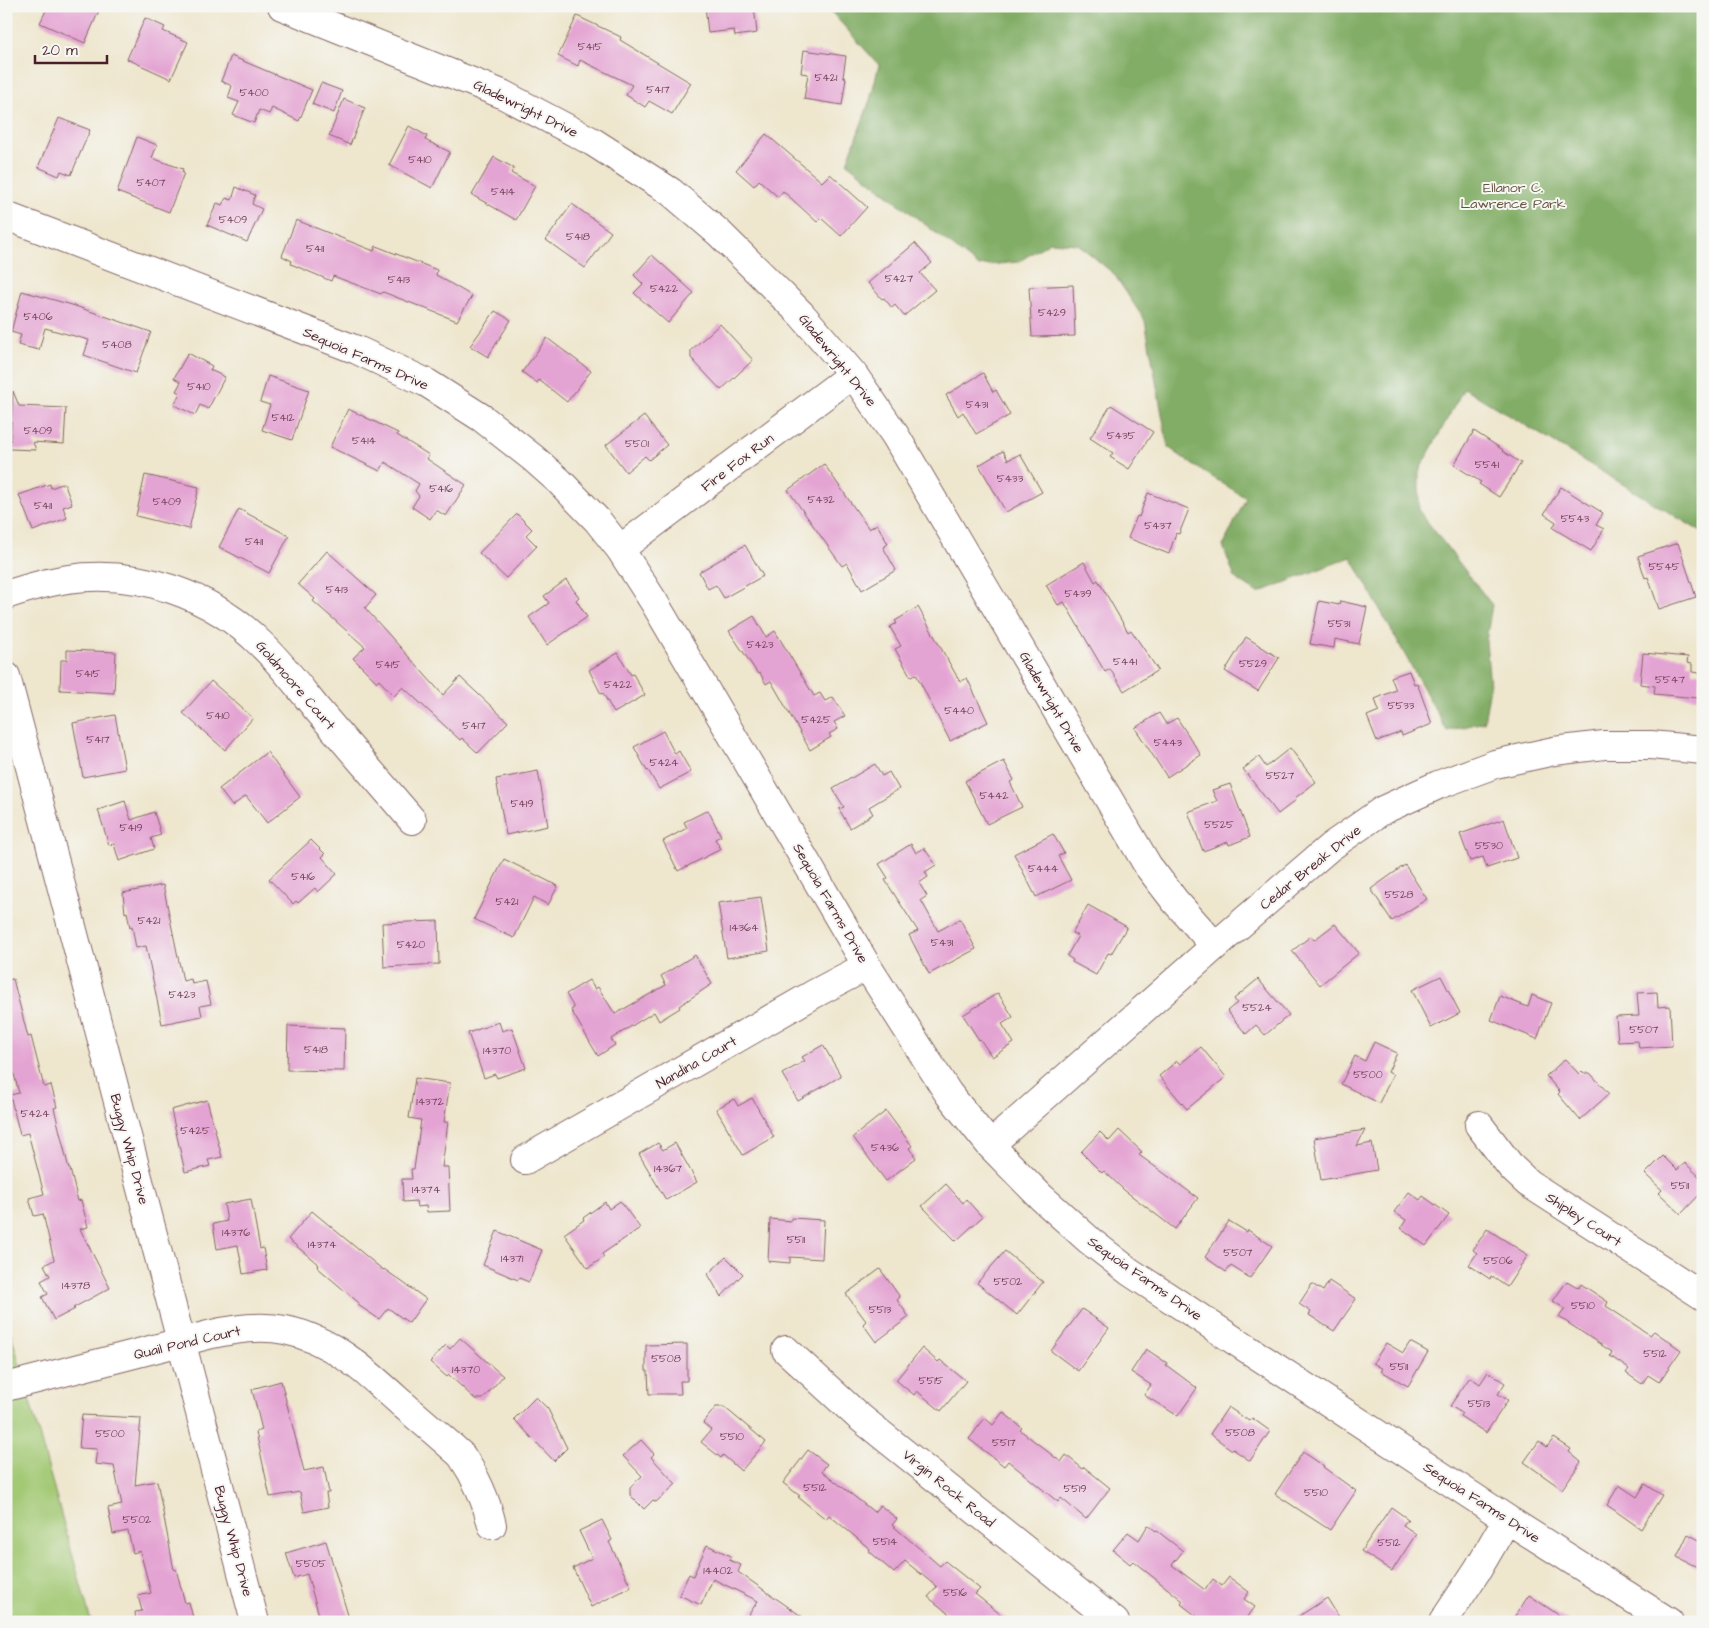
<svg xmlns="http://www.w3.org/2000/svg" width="1709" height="1628" font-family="'Architects Daughter',sans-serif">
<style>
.green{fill:#a3c974;stroke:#767450}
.forest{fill:#82ad66;stroke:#666648}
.building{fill:#e4a4d3}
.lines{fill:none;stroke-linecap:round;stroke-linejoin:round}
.minor-casing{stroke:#836564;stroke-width:30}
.minor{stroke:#fff;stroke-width:28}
.labels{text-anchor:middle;stroke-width:4;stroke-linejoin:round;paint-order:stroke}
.number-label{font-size:11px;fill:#704055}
.street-label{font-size:14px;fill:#4a1f2b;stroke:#f6f6f2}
.park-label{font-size:14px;fill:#655241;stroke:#f6f6f2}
</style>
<rect width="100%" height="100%" fill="#f6f6f2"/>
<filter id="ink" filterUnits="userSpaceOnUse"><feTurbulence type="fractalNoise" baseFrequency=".02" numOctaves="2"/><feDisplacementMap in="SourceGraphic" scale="10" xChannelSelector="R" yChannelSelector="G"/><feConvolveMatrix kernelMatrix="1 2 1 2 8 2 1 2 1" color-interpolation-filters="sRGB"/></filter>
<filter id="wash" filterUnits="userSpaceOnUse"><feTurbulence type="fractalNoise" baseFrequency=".0096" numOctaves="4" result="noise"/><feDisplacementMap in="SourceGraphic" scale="20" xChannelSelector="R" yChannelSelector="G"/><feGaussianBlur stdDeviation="1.12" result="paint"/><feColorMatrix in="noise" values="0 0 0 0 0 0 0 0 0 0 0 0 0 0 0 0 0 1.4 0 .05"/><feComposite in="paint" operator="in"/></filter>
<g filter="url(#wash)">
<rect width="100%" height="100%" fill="#eee6cd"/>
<path class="green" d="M6 1315 91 1622H6Z"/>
<path class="forest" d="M826 6H1703V533L1464 388 1419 471V511L1492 605 1486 641 1490 687 1484 722 1447 731 1351 557 1258 593 1235 578 1223 546 1246 498 1193 465 1168 447 1145 321 1114 274 1078 244 1050 242 1018 262 978 266 847 163 870 100 879 65Z"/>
<g id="blocks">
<path class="building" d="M48 6H101L85 43 40 23Z
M705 6H754L757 33 735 36 734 30 708 33Z
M577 16 621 37 620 40 691 83 672 114 649 101 645 107 626 95 632 85 580 60 578 66 558 56Z
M145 18 165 27 163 31 188 42 171 79 127 59Z
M804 50 846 56 843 77 846 78 842 105 804 99 808 74 801 73Z
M231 56 312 90 299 121 272 108 269 114 259 110 254 123 233 115 239 102 228 98 232 86 221 81Z
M321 83 342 91 334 113 312 104Z
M344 99 365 108 350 145 329 136Z
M59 118 90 130 71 175 61 171 59 176 38 167Z
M409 126 427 136 425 140 450 152 432 188 389 165Z
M766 134 822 182 830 174 867 207 841 236 821 218 817 222 783 191 778 197 759 180 754 186 736 170Z
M137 137 157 145 152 158 183 169 182 172 184 173 169 212 117 192Z
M494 157 514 168 511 173 535 186 516 220 472 195Z
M236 187 255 195 252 204 262 209 247 242 207 225 217 203 222 205 226 198 232 200Z
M572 204 611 232 585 268 546 240Z
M296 220 374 251 376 246 437 270 436 275 472 296 457 321 383 292 381 294 333 276 331 281 291 264 292 261 282 256Z
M915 243 932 263 920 273 935 290 904 316 895 305 892 308 884 298 882 299 868 283Z
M652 255 694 293 668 323 634 293 643 284 634 275Z
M1073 285 1075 336 1032 337 1029 287Z
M22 291 72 305 151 332 136 373 84 355 89 340 45 328 39 350 18 345 21 335 11 332Z
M495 311 511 320 488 357 470 346Z
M720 324 753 360 721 390 691 358V350Z
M547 338 591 371 567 402 539 380 537 383 522 372Z
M188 353 212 366 210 370 225 377 208 409 200 405 195 415 174 405 180 393 176 391 181 382 174 378Z
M983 373 993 392 996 390 1010 415 976 434 963 412 958 416 946 395Z
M268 376 309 390 292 440 262 430 270 405 260 402Z
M13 391 19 406 66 408 64 444 33 442 36 450 10 449Z
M1111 405 1153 432 1129 469 1110 457 1113 453 1090 438Z
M348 409 398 433 397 435 429 455 427 459 466 485 446 516 436 510 430 519 412 507 419 496 415 491 419 484 385 462 380 471 330 447Z
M644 416 667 445 649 460 645 456 626 472 606 445Z
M1474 431 1503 450 1502 451 1521 463 1499 497 1479 484 1481 482 1454 465Z
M1003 451 1008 460 1020 454 1042 492 1006 512 979 465Z
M824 464 869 529 877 524 888 544 883 547 896 570 862 590 847 563 842 566 788 490Z
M145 475 199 487 189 529 136 516Z
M64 483 72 504 63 507 67 518 33 531 19 495 50 484 51 488Z
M1561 487 1603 513 1596 525 1604 529 1591 551 1553 528 1556 522 1544 514Z
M1148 493 1189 509 1179 534 1176 533 1169 554 1128 538 1137 516 1139 517Z
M239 509 289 536 269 573 219 547Z
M517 514 532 529 526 535 537 546 506 578 479 553Z
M1678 543 1696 597 1659 609 1648 577 1645 578 1638 556Z
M745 545 763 576 724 598 716 585 708 589 699 572Z
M327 551 376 595 365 608 443 695 460 677 508 722 478 753 462 738 460 740 403 687 394 696 379 680 377 682 353 658 365 647 313 601 315 599 298 584Z
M1084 562 1095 582 1098 580 1128 632 1131 630 1158 670 1124 691 1110 669 1105 672 1064 602 1058 605 1046 585Z
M566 580 579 597 576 600 587 617 547 645 529 617 549 603 544 596Z
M1319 601 1339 605 1340 601 1367 607 1359 644 1335 639 1334 648 1310 644Z
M918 607 960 682 967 678 988 722 950 741 916 674 911 677 895 649 901 646 890 627 897 623 895 621Z
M754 616 766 637 775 631 814 696 820 693 825 701 833 697 845 716 834 722 838 729 829 734 831 737 810 750 771 681 766 684 760 673 758 674 729 631Z
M1246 637 1279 658 1258 691 1225 671Z
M67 650 116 652 114 693 60 690 61 660H67Z
M618 653 631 675 633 674 645 695 614 713 603 693 601 694 589 670Z
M1643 653 1688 657 1687 663 1692 664V672L1700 673 1698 698 1654 694 1655 686 1640 684Z
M1409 671 1414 684 1417 683 1432 724 1402 736 1401 732 1377 741 1367 716 1379 711 1375 699 1396 690 1391 677Z
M211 681 253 718 225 750 183 713Z
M1159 713 1166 724 1177 718 1201 755 1167 777 1135 728Z
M115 715 125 769 83 777 73 723Z
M663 731 675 754 679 751 691 772 659 789 648 770 647 771 634 747Z
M1290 748 1316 782 1295 798 1296 800 1278 814 1243 769 1259 757 1266 767Z
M267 752 300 797 267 823 246 796 232 806 219 789Z
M1004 761 1014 780 1010 782 1022 807 987 824 965 781Z
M875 764 882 776 889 772 899 789 869 807 873 814 850 828 839 809 844 807 833 789Z
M538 771 548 826 506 835 496 779Z
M1230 784 1250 837 1229 845 1228 842 1203 851 1188 812 1217 801 1212 790Z
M125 801 131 820 154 812 161 835 151 838 154 849 119 861 114 844 109 845 98 810Z
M708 810 721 836 715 839 721 849 678 871 663 841 687 828 684 822Z
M1504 819 1517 858 1487 868 1483 857 1470 861 1460 834Z
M1053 834 1064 853 1058 856 1071 880 1036 897 1014 854Z
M311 840 325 854 322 857 337 874 318 892 315 888 298 903 296 901 293 904 269 879Z
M911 844 916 853 924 848 936 865 925 872 928 877 919 883 927 896 921 900 938 931 960 919 976 949 929 974 909 935 918 931 885 880 888 878 879 864Z
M504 859 558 886 548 905 534 897 514 938 474 919Z
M1405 865 1427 899 1392 921 1371 889Z
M163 885 183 981 191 979 192 984 206 981 211 1004 200 1006 202 1016 162 1024 146 946 136 948 132 926 130 927 127 912 125 913 123 893Z
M761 897 769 951 727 958 718 903Z
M1088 905 1127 927 1111 954 1108 953 1096 975 1072 962 1073 960 1067 956 1078 936 1072 933Z
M438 921 439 964 384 967 382 923Z
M1335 924 1359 953 1320 985 1292 951 1311 936 1314 940Z
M695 955 712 984 679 1006 680 1008 659 1021 654 1012 611 1039 615 1045 598 1056 571 1010 574 1008 566 994 589 980 595 989 598 987 615 1014 666 985 661 976Z
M1441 976 1460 1013 1431 1028 1412 990Z
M13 979 28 1037 31 1036 44 1087 51 1085 57 1107 54 1108 69 1169H70L78 1201 81 1200 88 1227 80 1229 110 1288 73 1308 75 1309 54 1320 42 1297 48 1294 41 1281 50 1276 44 1265 54 1260 43 1214 34 1216 29 1198 44 1194 28 1133 20 1135 10 1095 19 1093 10 1059H6V980Z
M1258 979 1289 1015 1265 1035 1256 1025 1246 1034 1227 1011 1237 1003 1234 999Z
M1657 992 1658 1007 1670 1006 1672 1046 1639 1048 1638 1041 1618 1042 1616 1017 1639 1016 1637 993Z
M998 993 1013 1017 1002 1024 1014 1043 992 1057 980 1039 979 1040 963 1015Z
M1532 995 1551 1003 1537 1039 1491 1020 1500 996 1528 1007Z
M499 1022 502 1031 512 1028 526 1068 497 1078 495 1074 484 1078 468 1033Z
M288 1026 345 1028 344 1071 287 1070Z
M1374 1042 1397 1053 1388 1072 1393 1075 1379 1103 1341 1084 1355 1056 1365 1061Z
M823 1045 841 1076 798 1101 782 1074 805 1061 802 1057Z
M1201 1047 1226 1077 1187 1109 1159 1076 1177 1061 1180 1064Z
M1565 1059 1579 1074 1582 1071 1584 1073H1590L1609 1094 1580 1120 1558 1094 1560 1092 1546 1076Z
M415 1078 450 1083 444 1122H448L442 1167H448L450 1211 427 1212 426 1206 417 1207 416 1201 403 1202 402 1179H412L411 1169H414L421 1120 409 1118Z
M752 1098 774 1137 743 1155 716 1109 734 1099 738 1106Z
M207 1100 222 1157 208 1160 210 1166 185 1172 171 1110Z
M886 1111 912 1146 909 1148 916 1158 886 1181 853 1137Z
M1119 1130 1142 1152 1139 1155 1198 1198 1175 1229 1124 1190 1104 1171 1102 1173 1081 1152 1100 1132 1109 1141Z
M1365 1130 1357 1146 1372 1143 1377 1170 1321 1180 1314 1138Z
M658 1143 663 1150 675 1143 697 1182 666 1200 639 1154Z
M1663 1156 1677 1170 1685 1163 1703 1180V1191L1681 1214 1659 1193 1662 1190 1645 1174Z
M946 1184 963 1203 966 1199 982 1217 956 1241 922 1206Z
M1409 1192 1420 1200 1423 1196 1449 1215 1426 1246 1401 1228 1406 1220 1394 1212Z
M251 1199 260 1249 263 1248 267 1270 243 1274 238 1245 217 1249 213 1224 227 1221 224 1204Z
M620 1201 640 1228 602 1254 604 1257 588 1268 564 1234 584 1220 583 1218 605 1202 609 1209Z
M312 1211 383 1270 384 1269 426 1299 409 1323 388 1308 379 1319 358 1305 359 1303 317 1267 319 1265 288 1239Z
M791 1218 824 1220 822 1259 790 1257V1263L768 1261 770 1219 791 1221Z
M1229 1221 1247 1232 1248 1230 1272 1246 1250 1278 1231 1266 1226 1272 1205 1257Z
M1487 1229 1528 1255 1507 1287 1491 1276 1490 1279 1469 1265 1477 1253 1473 1250Z
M497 1231 542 1250 529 1282 519 1278 518 1280 483 1265Z
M1005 1251 1043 1282 1017 1315 977 1283Z
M726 1257 743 1274 721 1297 708 1274Z
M880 1269 900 1297 897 1300 909 1317 876 1342 863 1324 866 1321 846 1294Z
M1329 1281 1356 1299 1334 1331 1309 1315 1311 1312 1299 1304 1312 1284 1323 1291Z
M1567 1281 1579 1288 1581 1284 1608 1302 1606 1306 1650 1335 1654 1331 1681 1350 1659 1382 1648 1375 1642 1384 1626 1373 1629 1369 1610 1356 1612 1352 1559 1317 1565 1309 1553 1301Z
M1082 1309 1109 1328 1078 1371 1051 1351Z
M460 1338 503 1376 483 1399H475L449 1375 447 1377 430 1362 446 1345 450 1349Z
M1410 1342 1428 1352 1408 1386 1381 1371 1383 1369 1373 1363 1386 1343 1403 1353Z
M687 1344V1381H680L681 1394H649L648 1371H646V1345Z
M922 1348 938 1362 940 1360 966 1381 941 1411 917 1391 914 1395 896 1380Z
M1146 1349 1167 1363 1166 1365 1197 1388 1178 1416 1144 1395 1151 1385 1131 1372Z
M1488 1372 1505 1383 1498 1394 1508 1400 1486 1433 1460 1416 1462 1413 1450 1406 1470 1377 1480 1384Z
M281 1381 304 1471 324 1467 329 1493H326L328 1507 304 1512 300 1492 270 1497 256 1432 262 1430 252 1389Z
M536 1397 548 1409 567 1448 554 1461 514 1419Z
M716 1407H724L766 1442 741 1471 723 1455 721 1458 701 1442 711 1430 703 1423Z
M1228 1407 1249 1421 1252 1418 1270 1431 1250 1461 1233 1449 1232 1450 1210 1434Z
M1003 1412 1022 1428 1020 1430 1061 1462 1066 1455 1083 1469 1084 1467 1110 1488 1086 1519 1061 1498 1058 1502 1008 1461 1004 1466 969 1439 985 1418 993 1425Z
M82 1415 141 1418 135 1485 157 1481 174 1570 176 1569 185 1603 189 1602 194 1622H136L135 1612 142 1611 138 1596 151 1593 140 1551 133 1553 128 1531 113 1534 108 1508 122 1505 114 1466 95 1464 97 1449 79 1448Z
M1554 1438 1571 1449 1569 1452 1581 1462 1562 1489 1524 1462 1539 1441 1547 1447Z
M641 1440 654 1454 651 1457 676 1484 656 1502 653 1500 644 1509 630 1495V1487L642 1476 623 1456Z
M808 1450 827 1464 822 1471 874 1512 880 1505 897 1519 892 1525 940 1566 945 1561 980 1589 975 1594 1010 1622H959L928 1597 937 1587 905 1561 894 1573 869 1551 870 1549 829 1515 826 1519 798 1497 800 1496 783 1483Z
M1303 1452 1324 1466 1323 1467 1356 1491 1330 1530 1275 1494Z
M1645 1484 1662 1495 1641 1529 1607 1505 1619 1485 1637 1497Z
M1391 1507 1408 1519 1403 1525 1416 1534 1392 1571 1361 1551Z
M602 1520 612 1540 609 1542 631 1587 591 1607 573 1568 592 1558 579 1531Z
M1148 1525 1156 1531V1530L1183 1551 1172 1565 1205 1590 1213 1579 1222 1586 1229 1577 1249 1592 1244 1599 1255 1607 1244 1622H1204L1181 1604 1183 1601 1133 1561 1130 1564 1113 1550 1128 1532 1139 1540Z
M1688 1534 1703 1542V1570L1677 1557Z
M326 1541 350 1622H321L307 1574 294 1578 286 1553Z
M707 1545 731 1556 729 1560 741 1565 738 1572 810 1622H760L749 1614 758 1601 713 1579 701 1605 679 1595 689 1574 693 1576Z
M1529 1595 1569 1622H1511Z
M1327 1598 1342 1622H1290Z"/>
</g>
</g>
<g filter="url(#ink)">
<use href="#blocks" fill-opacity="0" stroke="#836564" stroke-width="1"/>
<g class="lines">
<g class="minor-casing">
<path id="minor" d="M282 6 502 94 593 142 671 192 719 233 801 314 853 374 895 435 1148 866 1175 901 1215 946
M6 216 357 350 427 383 482 418 533 458 559 481 597 520 620 549 654 602 867 966 948 1093 990 1145 1041 1197 1090 1241 1130 1272 1507 1519 1669 1622
M620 549 853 374
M6 595C27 588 47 582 68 579 139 569 212 595 262 645 282 664 299 687 316 708 348 745 380 783 412 820
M6 676 255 1622
M1479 1125 1512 1168 1528 1183 1703 1296
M990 1145 1215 946 1330 847 1383 810 1438 785 1495 764 1554 751 1604 745H1651L1703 750
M525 1160 814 994 867 966
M786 1350 857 1415 1115 1622
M6 1387 212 1334C236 1329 261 1325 285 1330 331 1339 366 1371 400 1402 421 1420 441 1437 461 1455 476 1477 486 1499 492 1525
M1443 1622 1478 1569 1507 1519"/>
</g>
<use href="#minor" class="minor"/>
</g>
</g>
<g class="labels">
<g class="number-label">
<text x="590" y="50">5415</text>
<text x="826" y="81">5421</text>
<text x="658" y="93">5417</text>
<text x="254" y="96">5400</text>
<text x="420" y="163">5410</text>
<text x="151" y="186">5407</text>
<text x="503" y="195">5414</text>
<text x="233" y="223">5409</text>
<text x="578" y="240">5418</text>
<text x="315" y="252">5411</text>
<text x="899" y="282">5427</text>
<text x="399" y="283">5413</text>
<text x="664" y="292">5422</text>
<text x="1052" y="316">5429</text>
<text x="38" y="320">5406</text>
<text x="117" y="348">5408</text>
<text x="199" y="390">5410</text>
<text x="977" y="408">5431</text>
<text x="283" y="421">5412</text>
<text x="38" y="434">5409</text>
<text x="1121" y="439">5435</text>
<text x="364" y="444">5414</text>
<text x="637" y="447">5501</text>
<text x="1487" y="468">5541</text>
<text x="1010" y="482">5433</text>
<text x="441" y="492">5416</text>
<text x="821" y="503">5432</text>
<text x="167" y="505">5409</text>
<text x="43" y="509">5411</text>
<text x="1575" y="522">5543</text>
<text x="1158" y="529">5437</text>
<text x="254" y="545">5411</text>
<text x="1664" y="570">5545</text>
<text x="337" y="593">5413</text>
<text x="1078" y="597">5439</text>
<text x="1339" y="627">5531</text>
<text x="760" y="648">5423</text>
<text x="1125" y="665">5441</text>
<text x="1253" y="667">5529</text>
<text x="388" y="668">5415</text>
<text x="88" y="677">5415</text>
<text x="1670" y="683">5547</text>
<text x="618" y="688">5422</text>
<text x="1401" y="709">5533</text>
<text x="959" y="714">5440</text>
<text x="218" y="719">5410</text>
<text x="816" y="723">5425</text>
<text x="474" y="729">5417</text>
<text x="98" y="743">5417</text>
<text x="1168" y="746">5443</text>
<text x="664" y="766">5424</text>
<text x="1280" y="779">5527</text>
<text x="994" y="799">5442</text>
<text x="522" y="807">5419</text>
<text x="1219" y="828">5525</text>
<text x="131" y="831">5419</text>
<text x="1489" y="849">5530</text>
<text x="1043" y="872">5444</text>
<text x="303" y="880">5416</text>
<text x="1399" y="898">5528</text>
<text x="507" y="905">5421</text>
<text x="149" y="924">5421</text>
<text x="744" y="931">14364</text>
<text x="942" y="946">5431</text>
<text x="411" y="948">5420</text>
<text x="182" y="998">5423</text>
<text x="1257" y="1011">5524</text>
<text x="1644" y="1033">5507</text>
<text x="316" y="1053">5418</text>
<text x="497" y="1054">14370</text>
<text x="1368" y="1078">5500</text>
<text x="430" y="1105">14372</text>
<text x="35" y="1117">5424</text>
<text x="195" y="1134">5425</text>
<text x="885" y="1151">5436</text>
<text x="668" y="1172">14367</text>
<text x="1680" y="1189">5511</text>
<text x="426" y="1193">14374</text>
<text x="236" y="1236">14376</text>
<text x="796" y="1243">5511</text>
<text x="322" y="1248">14374</text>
<text x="1238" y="1256">5507</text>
<text x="512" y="1262">14371</text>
<text x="1498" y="1264">5506</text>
<text x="1008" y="1285">5502</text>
<text x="76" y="1289">14378</text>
<text x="1583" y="1309">5510</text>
<text x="880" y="1313">5513</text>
<text x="1655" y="1357">5512</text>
<text x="666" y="1362">5508</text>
<text x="1399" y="1370">5511</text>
<text x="466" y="1373">14370</text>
<text x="931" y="1384">5515</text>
<text x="1479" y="1407">5513</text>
<text x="1240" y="1436">5508</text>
<text x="110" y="1437">5500</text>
<text x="732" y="1440">5510</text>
<text x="1004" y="1446">5517</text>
<text x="815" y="1491">5512</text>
<text x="1075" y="1492">5519</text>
<text x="1316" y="1496">5510</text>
<text x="137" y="1523">5502</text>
<text x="885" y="1545">5514</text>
<text x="1389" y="1546">5512</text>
<text x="311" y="1567">5505</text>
<text x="718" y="1574">14402</text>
<text x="955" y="1596">5516</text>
</g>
<g class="street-label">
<text transform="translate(526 108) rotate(26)" y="5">Gladewright Drive</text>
<text transform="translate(366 358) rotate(24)" y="5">Sequoia Farms Drive</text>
<text transform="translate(838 360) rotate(51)" y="5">Gladewright Drive</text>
<text transform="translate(737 462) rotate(-37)" y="5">Fire Fox Run</text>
<text transform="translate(296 685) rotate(49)" y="5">Goldmoore Court</text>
<text transform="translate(1052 702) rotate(60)" y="5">Gladewright Drive</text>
<text transform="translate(1310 867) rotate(-39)" y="5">Cedar Break Drive</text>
<text transform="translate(831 903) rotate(60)" y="5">Sequoia Farms Drive</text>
<text transform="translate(696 1062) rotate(-30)" y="5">Nandina Court</text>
<text transform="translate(130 1149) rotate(75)" y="5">Buggy Whip Drive</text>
<text transform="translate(1584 1219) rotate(33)" y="5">Shipley Court</text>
<text transform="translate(1145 1278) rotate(35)" y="5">Sequoia Farms Drive</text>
<text transform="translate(187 1342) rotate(-13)" y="5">Quail Pond Court</text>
<text transform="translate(949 1488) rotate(39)" y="5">Virgin Rock Road</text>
<text transform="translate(1482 1502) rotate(33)" y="5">Sequoia Farms Drive</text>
<text transform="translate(234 1541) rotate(75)" y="5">Buggy Whip Drive</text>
</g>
<g class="park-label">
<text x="1513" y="192">Ellanor C.<tspan x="1513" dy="16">Lawrence Park</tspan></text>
</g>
</g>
<rect width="1709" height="1628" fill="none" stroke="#f6f6f2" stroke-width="25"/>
<path d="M35 55v8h72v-8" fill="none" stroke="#4a1f2b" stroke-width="2.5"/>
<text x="42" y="55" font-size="15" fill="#4a1f2b" stroke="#f6f6f2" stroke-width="4" paint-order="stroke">20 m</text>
</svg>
